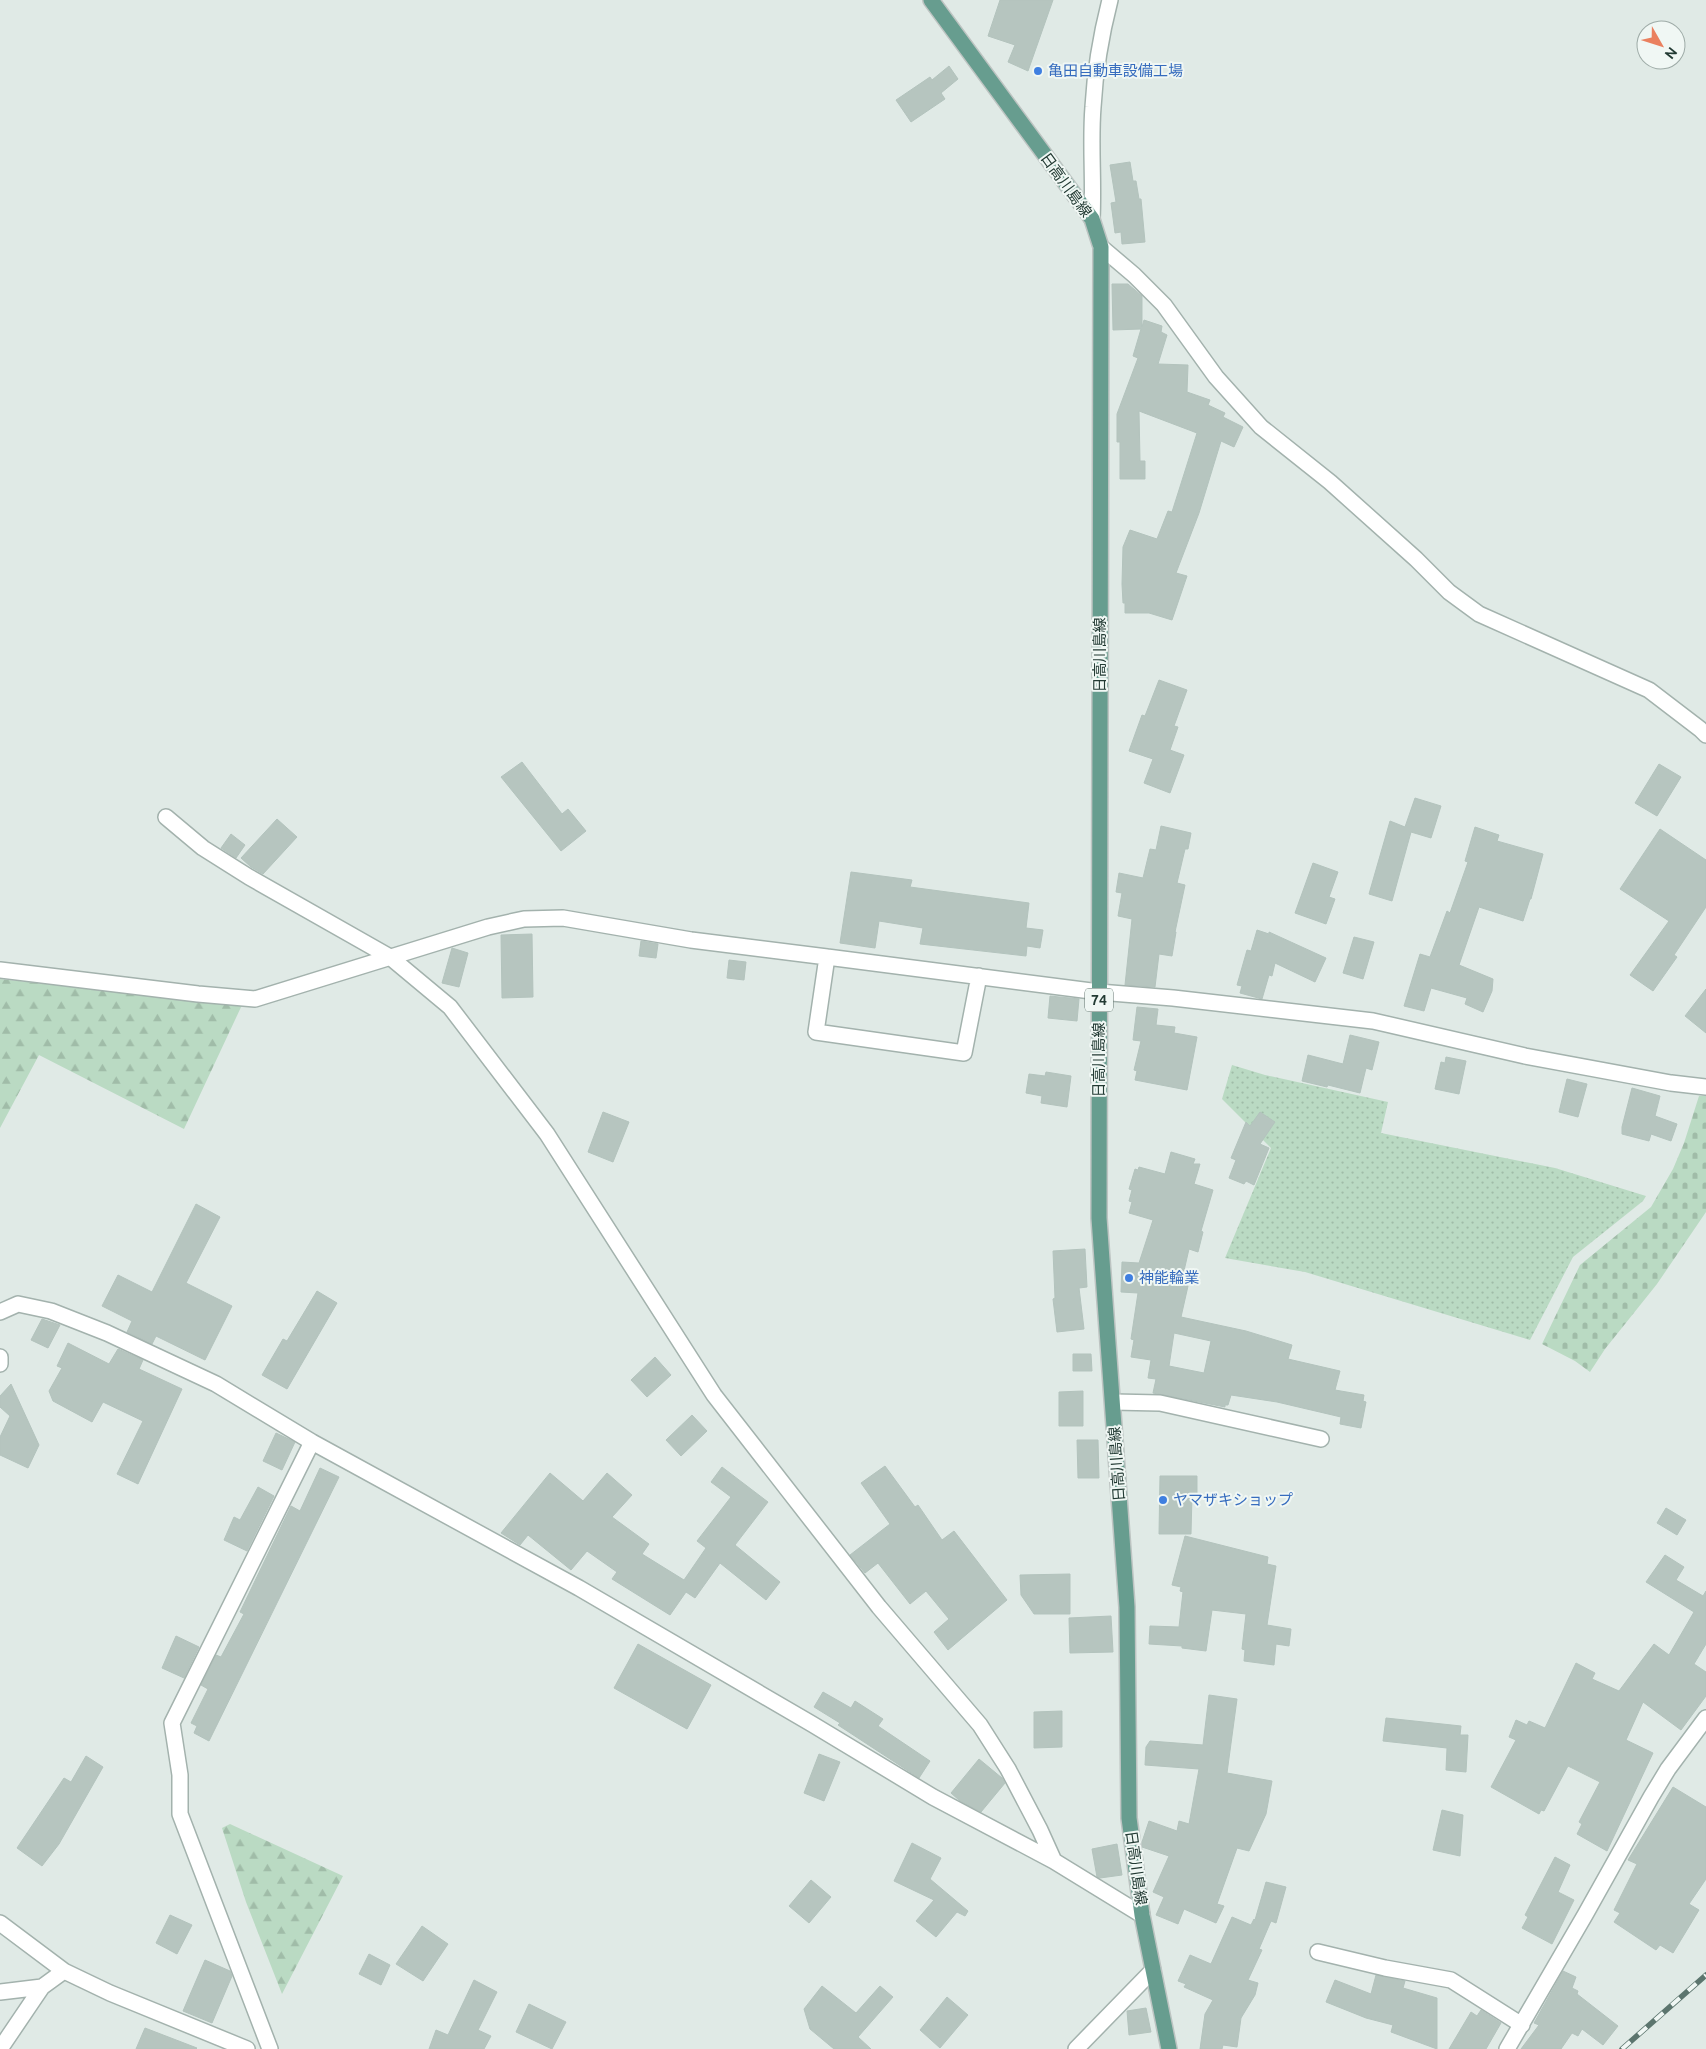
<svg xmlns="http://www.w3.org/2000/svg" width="1706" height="2049" font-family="Ubuntu,'Noto Sans JP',sans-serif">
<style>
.forest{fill:url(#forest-firs)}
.cemetery{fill:url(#cemetery-stones)}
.park{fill:url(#park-dots)}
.building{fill:#b6c5bf;stroke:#b3c3bd;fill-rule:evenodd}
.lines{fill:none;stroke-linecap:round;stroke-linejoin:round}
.minor-casing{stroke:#a3b2ad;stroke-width:18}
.tertiary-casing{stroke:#a3b2ad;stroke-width:18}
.primary-casing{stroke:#bdc4c2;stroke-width:18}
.minor{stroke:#fff;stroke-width:15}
.tertiary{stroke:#fff;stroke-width:15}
.primary{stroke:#679d8f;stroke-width:15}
.rail-casing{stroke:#5c756e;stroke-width:5.5}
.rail{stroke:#f0f7f4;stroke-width:4;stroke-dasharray:11;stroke-linecap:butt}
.shop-dot{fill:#3f7fe0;stroke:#f0f7f4;stroke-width:2}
.labels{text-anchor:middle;stroke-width:4;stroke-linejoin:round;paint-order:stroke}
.shield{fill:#f0f7f4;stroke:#60736d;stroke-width:1}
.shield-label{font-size:14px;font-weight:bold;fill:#223a33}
.shop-label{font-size:15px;fill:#366cbe;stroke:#f0f7f4;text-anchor:start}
.street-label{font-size:15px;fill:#223a33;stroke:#f0f7f4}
</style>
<defs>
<pattern id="forest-firs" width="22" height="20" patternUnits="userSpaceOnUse" patternTransform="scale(1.25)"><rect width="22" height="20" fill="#badac3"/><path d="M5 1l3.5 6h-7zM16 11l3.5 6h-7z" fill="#a0bca8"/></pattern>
<pattern id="cemetery-stones" width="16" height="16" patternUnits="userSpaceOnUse" patternTransform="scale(1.25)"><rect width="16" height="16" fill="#badac3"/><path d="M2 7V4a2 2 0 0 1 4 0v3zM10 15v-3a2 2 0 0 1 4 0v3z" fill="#a0bca8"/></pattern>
<pattern id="park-dots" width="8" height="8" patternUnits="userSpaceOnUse" patternTransform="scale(1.25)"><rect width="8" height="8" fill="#badac3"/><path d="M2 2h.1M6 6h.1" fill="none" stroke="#a0bca8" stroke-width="1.8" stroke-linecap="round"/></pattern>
</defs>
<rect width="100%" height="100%" fill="#e0eae6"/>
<path class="forest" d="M0 979 242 1005 184 1129 39 1055 0 1128Z
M230 1824 343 1876 282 1994 246 1902 222 1828Z"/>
<path class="cemetery" d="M1699 1096H1706V1212L1657 1284 1605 1349 1590 1372 1575 1361 1542 1344 1580 1265 1651 1207 1673 1169 1684 1143Z"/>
<path class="park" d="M1232 1065 1265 1075 1388 1102 1381 1133 1555 1168 1646 1196 1643 1201 1573 1257 1530 1340 1305 1272 1225 1258 1271 1148 1222 1099Z"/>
<path class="building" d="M1000 0H1053L1028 71 1008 62 1015 45 988 36Z
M949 66 958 79 941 93 945 99 911 122 896 100 930 77 932 80Z
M1130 162 1133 181H1136L1139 199H1141L1145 242 1122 244 1121 232 1115 233 1111 203 1116 202 1110 165Z
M1112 284H1128L1142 296V327L1144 320 1162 326 1161 332 1167 335 1158 364 1188 365 1187 392 1210 400 1208 405 1225 413 1223 417 1243 427 1234 447 1221 441 1199 513 1176 573 1187 576 1172 620 1149 613H1125V603H1123L1122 584 1123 547 1130 530 1157 539 1168 511 1172 512 1197 433 1139 411 1140 461H1145V479H1120V442H1117V414L1138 358 1133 356 1141 329 1113 330Z
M1159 680 1187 690 1174 726 1178 727 1170 750 1184 755 1170 793 1144 783 1153 759 1129 751 1142 715 1145 716Z
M522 762 562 814 568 809 586 831 561 851 501 777Z
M1659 764 1681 777 1657 816 1635 803Z
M1415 798 1441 806 1431 838 1411 832 1392 901 1369 894 1390 821 1405 827Z
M277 819 297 837 263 874 251 867 241 858Z
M1161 826 1191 833 1188 849H1185L1177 883 1185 885 1175 932H1176L1172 956 1159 954 1155 987 1125 985 1132 919 1118 916 1122 893 1116 892 1119 873 1143 878 1150 849 1156 850Z
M1475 827 1499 835 1497 841 1543 854 1531 899H1530L1523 921 1479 907 1459 965 1493 979 1492 991 1483 1012 1465 1004 1467 998 1431 988 1424 1011 1404 1006 1420 954 1430 957 1447 911 1450 913 1468 862 1465 861Z
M1660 829 1706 860V907L1674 955 1677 957 1653 991 1630 975 1669 921 1620 889Z
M231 834 245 845 236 858 221 848Z
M1313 863 1338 872 1329 897 1335 899 1326 924 1295 913Z
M851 872 912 880 910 887 1029 903 1026 928 1043 930 1040 948 1027 946 1026 956 920 944 923 928 879 921 875 948 840 943Z
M1257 930 1269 934V932L1326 958 1315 982 1275 963 1272 976 1269 975 1262 999 1240 993 1242 986 1237 985 1247 950 1251 951Z
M532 934 533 997 502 998 501 935Z
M1354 937 1374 942 1363 979 1343 973Z
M641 941 658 944 656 958 639 956Z
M452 948 468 953 459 987 442 983Z
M729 960 746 962 744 980 727 978Z
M1706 989V1033L1685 1016Z
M1050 996 1079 999 1077 1021 1048 1018Z
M1137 1007 1158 1009 1156 1025 1175 1027 1174 1033 1197 1037 1187 1090 1135 1080 1137 1071 1134 1070 1141 1041 1133 1040Z
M1350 1035 1379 1042 1372 1070 1366 1068 1360 1093 1328 1085 1327 1087 1302 1081 1308 1055 1343 1064Z
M1446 1057 1466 1061 1459 1094 1435 1089 1441 1062 1445 1063Z
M1046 1072 1071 1076 1067 1107 1041 1103 1042 1096 1026 1093 1029 1074 1045 1076Z
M1567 1079 1587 1084 1578 1117 1559 1112Z
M1632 1088 1660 1096 1655 1116 1677 1124 1671 1141 1651 1134 1649 1141 1622 1134V1127Z
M603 1112 629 1122 613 1162 588 1152Z
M1260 1112 1275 1122 1260 1144 1269 1148 1254 1185 1246 1181 1244 1184 1229 1178 1236 1160 1231 1158 1246 1122 1250 1126Z
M1171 1152 1195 1159 1193 1164H1200L1194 1184 1213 1190 1201 1231 1203 1232 1198 1252 1189 1249 1181 1284 1188 1286 1181 1317 1246 1331 1292 1345 1288 1359 1340 1371 1335 1390 1364 1395 1363 1401 1366 1402 1361 1428 1340 1424 1341 1417 1277 1402 1231 1395 1228 1405H1225V1407L1153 1393 1156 1379 1148 1378 1151 1360 1131 1357 1134 1340 1131 1339 1138 1293 1121 1292 1122 1262 1139 1263 1153 1220 1129 1213 1132 1202 1129 1201 1132 1190 1129 1189 1135 1169 1138 1170 1139 1167 1165 1174ZM1174 1333 1211 1341 1204 1373 1169 1366Z
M196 1204 220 1217 186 1283 232 1306 205 1360 156 1336 152 1344 127 1332 132 1321 102 1306 118 1275 152 1292Z
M1085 1249 1087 1287 1079 1288 1084 1329 1057 1332 1053 1299 1055 1298 1053 1251Z
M317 1291 337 1303 287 1389 262 1375 283 1339 287 1341Z
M42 1319 60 1325 48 1348 31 1340Z
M68 1343 109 1364 118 1349 143 1360 139 1369 182 1389 138 1484 117 1474 143 1421 103 1402 92 1422 53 1401 49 1391 62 1368 57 1366Z
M1073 1354H1091L1092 1371H1073Z
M655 1357 671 1375 647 1397 631 1380Z
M11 1384 39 1445 28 1468 0 1455V1437L10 1416 0 1407V1396Z
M1083 1391V1426H1059V1392Z
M692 1415 707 1431 681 1456 666 1440Z
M276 1433 295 1442 282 1470 263 1461Z
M1077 1440H1098L1099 1478H1078Z
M885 1466 915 1507 918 1505 942 1540 954 1531 1007 1600 948 1650 934 1632 949 1619 926 1591 910 1604 878 1563 865 1573 850 1555 890 1524 861 1483Z
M722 1467 768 1502 735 1545 780 1582 766 1600 720 1563 695 1598 686 1592 670 1615 612 1579 617 1572 587 1551 571 1570 528 1535 520 1545 501 1533 550 1473 583 1501 607 1473 632 1495 612 1517 649 1544 642 1554 684 1580 706 1548 697 1541 731 1497 711 1482Z
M320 1468 339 1477 209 1741 194 1733 197 1726 191 1723 208 1689 201 1685 216 1655 221 1657 244 1614 240 1612 291 1506 300 1511Z
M1160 1476H1197V1495H1192L1191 1534H1159Z
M258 1487 274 1496 247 1551 224 1540 234 1517 240 1520Z
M1666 1508 1686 1520 1677 1535 1657 1523Z
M1185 1536 1268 1557 1267 1564 1276 1566 1267 1625 1291 1629 1289 1646 1276 1644 1274 1665 1244 1661 1245 1650 1242 1649 1246 1614 1212 1610 1206 1651 1182 1648V1646L1149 1644 1150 1626 1179 1627 1183 1592 1180 1591 1181 1587 1172 1585Z
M1665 1555 1684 1567 1676 1580 1703 1596 1706 1591V1644L1694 1664 1706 1672V1696L1681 1730 1643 1702 1626 1740 1653 1753 1607 1851 1577 1834 1582 1824 1579 1822 1600 1782 1568 1766 1544 1811 1541 1810 1539 1814 1491 1787 1516 1740 1509 1737 1516 1720 1527 1725 1529 1721 1545 1728 1576 1663 1595 1673 1592 1679 1619 1691 1654 1644 1669 1655 1694 1612 1646 1582Z
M1070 1574V1614H1034L1021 1595 1020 1575Z
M1111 1616 1113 1652 1070 1653 1069 1618Z
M176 1636 199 1647 184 1678 162 1668Z
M638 1644 711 1685 687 1729 614 1688Z
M823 1692 851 1708 855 1701 883 1719 878 1726 930 1761 919 1778 838 1725 840 1723 814 1707Z
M1209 1695 1237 1699 1227 1773 1272 1781 1266 1814 1249 1851 1237 1848 1217 1904 1224 1906 1216 1923 1184 1909 1178 1924 1156 1915 1164 1897 1153 1892 1169 1856 1142 1847V1842L1149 1821 1177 1831 1179 1821 1189 1824 1199 1769 1145 1765 1146 1747 1150 1741 1203 1745Z
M1062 1711V1747L1034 1748V1712Z
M1386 1718 1461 1726 1460 1735H1468L1466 1772 1446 1770 1447 1748 1383 1741Z
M819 1754 840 1762 824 1801 804 1793Z
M86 1756 103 1767 59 1844 42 1866 17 1848 64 1778 71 1782Z
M979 1759 1002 1778 1005 1783 981 1812 960 1801 951 1793Z
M1673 1787 1706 1807V1879L1689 1904 1699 1910 1673 1953 1660 1945 1656 1950 1614 1922 1620 1913 1614 1910 1637 1864 1628 1860Z
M1442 1810 1463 1815 1460 1856 1433 1850Z
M912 1843 941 1858 930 1879 968 1911 965 1916 957 1912 936 1937 916 1921 934 1900 894 1881Z
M1117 1844 1122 1875 1100 1878 1097 1877 1092 1849Z
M1555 1857 1570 1865 1558 1892 1574 1900 1552 1944 1522 1928 1528 1917 1525 1915Z
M811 1880 831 1897 809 1923 789 1906Z
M1266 1882 1286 1887 1276 1923 1271 1921 1259 1949 1262 1950 1248 1980 1258 1983 1255 1995 1241 2018 1237 2047 1223 2045 1222 2049H1200L1205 2014 1213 2000 1184 1987 1186 1984 1178 1981 1190 1955 1211 1964 1232 1917 1251 1925 1254 1919 1255 1920Z
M170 1915 192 1925 177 1954 156 1943Z
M422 1926 448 1944 423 1981 396 1964Z
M369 1954 390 1965 381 1985 359 1974Z
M205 1960 230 1971 232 1976 212 2023 183 2011Z
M1563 1971 1576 1977 1572 1988 1578 1991 1577 1994 1618 2026 1603 2045 1582 2029 1578 2036 1572 2033 1561 2049H1521L1539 2025 1534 2023Z
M1376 1975 1405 1981 1403 1988 1437 1998V2049L1391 2032 1393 2025 1366 2018 1326 2002 1335 1980 1371 1994Z
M474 1980 497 1992 478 2030 491 2036 484 2049H429L436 2030 448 2035Z
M822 1986 856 2013 880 1986 893 1997 858 2037 871 2049H834L810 2029 804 2009Z
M947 1997 968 2015 940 2048 920 2030Z
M529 2004 566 2022 552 2049 516 2032Z
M1146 2008 1151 2032 1129 2035 1127 2011Z
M1481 2010 1501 2023 1486 2049H1449L1471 2012 1477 2016Z
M145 2028 197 2048 196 2049H136Z"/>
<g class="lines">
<g class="minor-casing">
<path id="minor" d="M1101 247 1134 275 1164 305 1216 377 1261 427 1330 482 1416 559 1449 592 1479 614 1649 690 1700 729 1706 735
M166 817 203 848 249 877 390 957 450 1007 547 1134 714 1395 879 1607 980 1725 1008 1769 1040 1830 1054 1861
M827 957 816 1032 964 1053 979 976
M0 970 198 994 255 999 488 927 524 919 563 918 691 940 827 957 1099 992 1173 998 1373 1021 1525 1056 1671 1083 1706 1087
M0 1312 18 1304 51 1311 107 1333 216 1384 312 1442 579 1588 812 1724 933 1797 1054 1861 1142 1915
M0 1357V1364
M1113 1402 1160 1403 1321 1439
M0 1923 64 1971 110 1993 247 2049
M1318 1952 1385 1968 1451 1980 1522 2025
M0 1992 42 1987 64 1971
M0 2049 42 1987
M270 2049 180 1814V1775L172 1723 312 1442
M1076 2049 1153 1970
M1507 2049 1585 1915 1651 1797 1668 1769 1706 1718"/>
</g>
<g class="tertiary-casing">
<path id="tertiary" d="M1092 219C1094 181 1090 144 1093 107 1095 71 1101 35 1110 0"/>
</g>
<g class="primary-casing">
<path id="primary" d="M931 0 1092 219 1101 247 1099 1218 1127 1607 1129 1818 1142 1915 1169 2049"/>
</g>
<use href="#minor" class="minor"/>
<use href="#tertiary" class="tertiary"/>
<use href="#primary" class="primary"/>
<g class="rail-casing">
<path id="rail" d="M1622 2049 1706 1975"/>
</g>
<use href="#rail" class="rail"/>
</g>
<g class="shop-dot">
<circle cx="1038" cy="71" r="5"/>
<circle cx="1129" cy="1278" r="5"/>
<circle cx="1163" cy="1500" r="5"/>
</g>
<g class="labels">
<rect class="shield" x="1085" y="988.5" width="28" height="23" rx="4"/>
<g class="shield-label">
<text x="1099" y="1005">74</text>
</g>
<g class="shop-label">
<text x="1048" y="76">亀田自動車設備工場</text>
<text x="1139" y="1283">神能輪業</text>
<text x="1173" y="1505">ヤマザキショップ</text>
</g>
<g class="street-label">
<text transform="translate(1066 185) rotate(54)" y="5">日高川島線</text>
<text transform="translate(1100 655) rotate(-90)" y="5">日高川島線</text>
<text transform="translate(1099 1060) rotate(-90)" y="5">日高川島線</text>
<text transform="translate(1117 1464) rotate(-94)" y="5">日高川島線</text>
<text transform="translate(1136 1868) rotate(82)" y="5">日高川島線</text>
</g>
</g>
<g transform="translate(1661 45) rotate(129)"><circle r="24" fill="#f0f7f4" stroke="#9eaba7"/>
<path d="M0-4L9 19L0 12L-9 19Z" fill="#ea805f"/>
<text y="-8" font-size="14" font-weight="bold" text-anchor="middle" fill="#223a33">N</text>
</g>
</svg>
